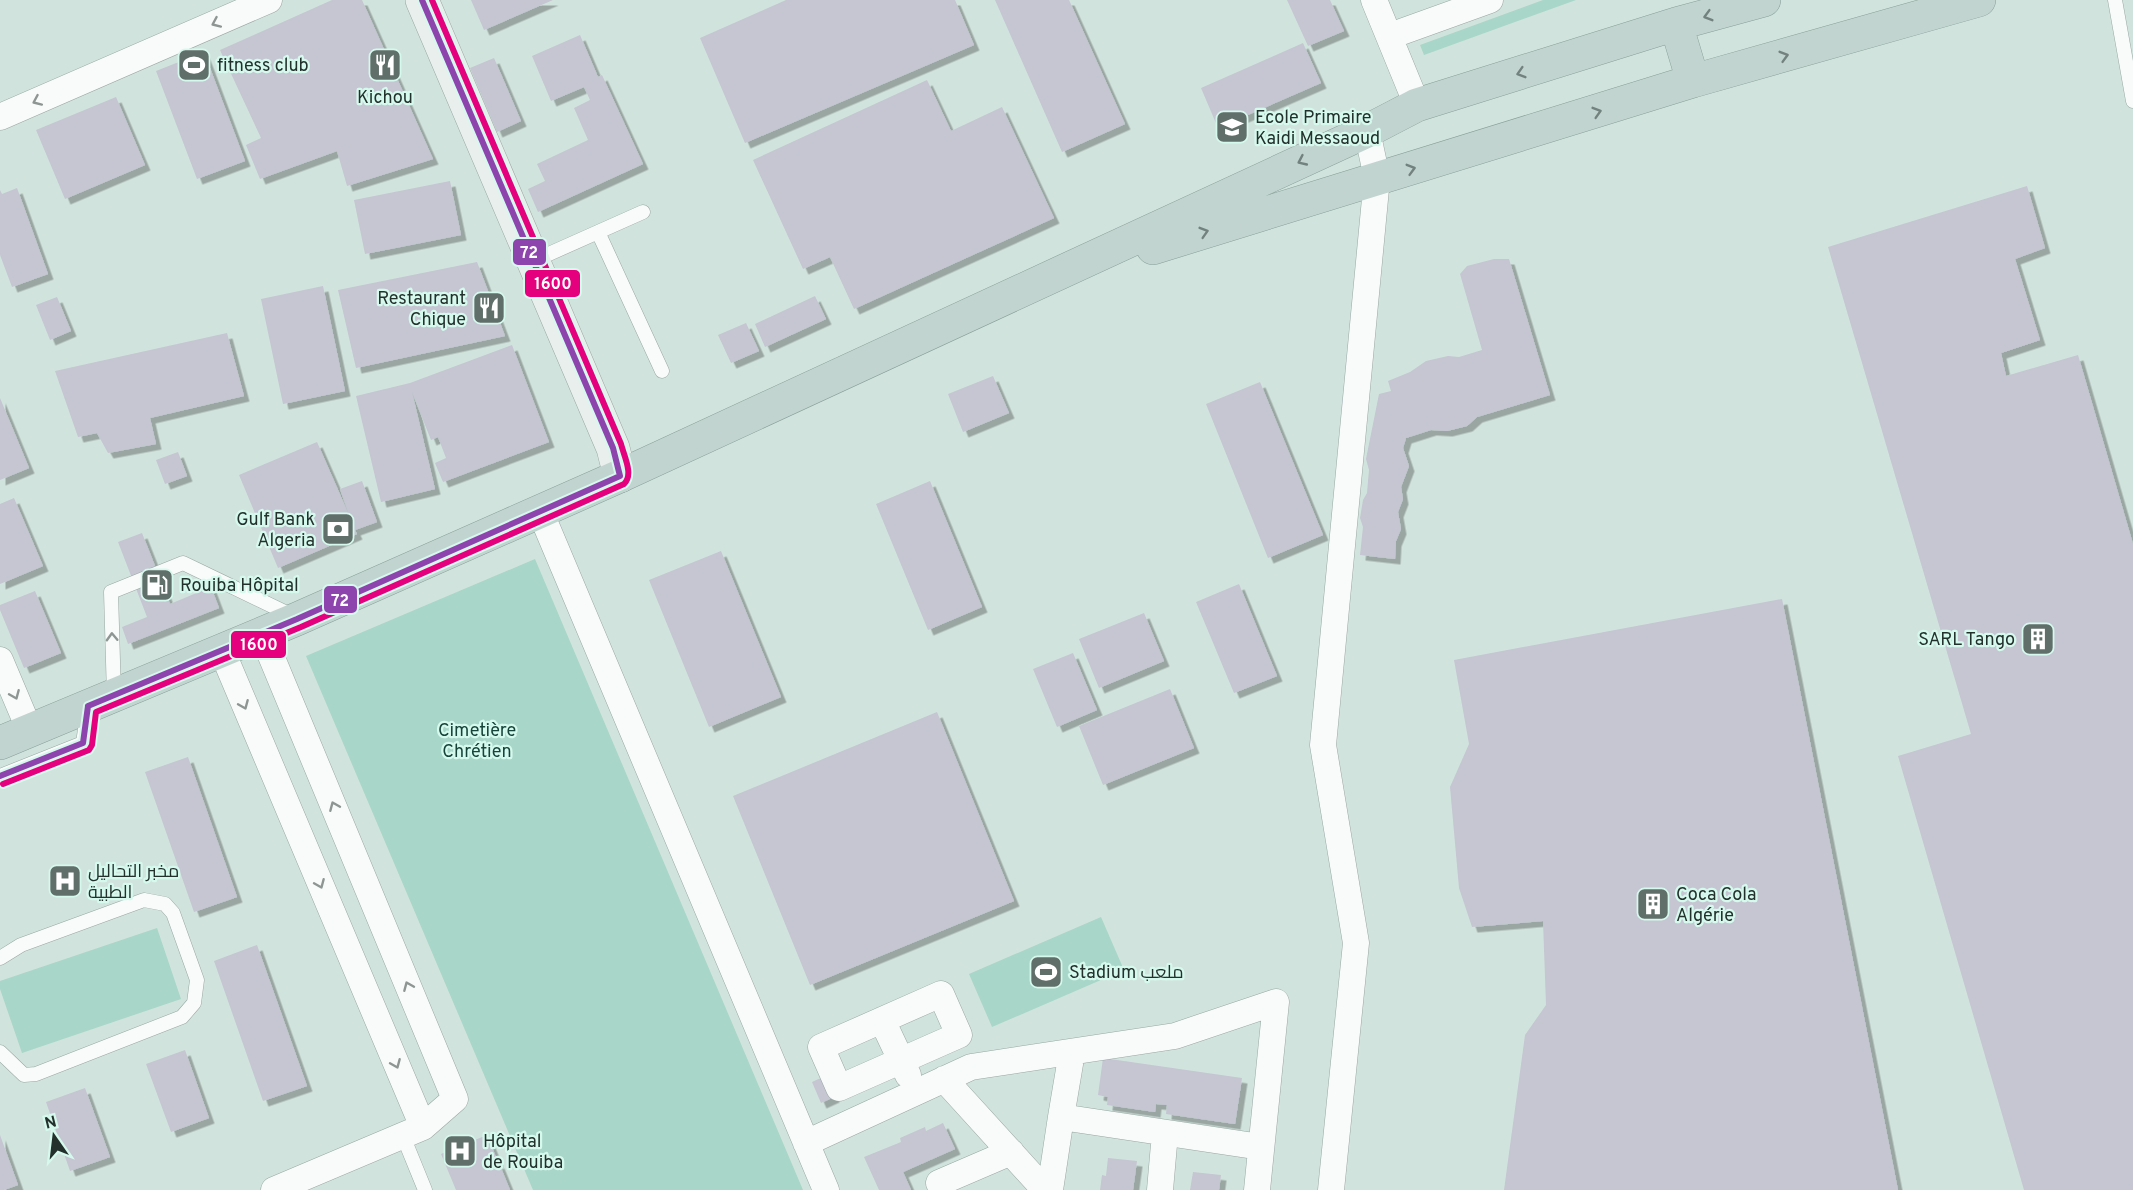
<svg xmlns="http://www.w3.org/2000/svg" width="2133" height="1190" font-family="Overpass,Cairo,sans-serif">
<style>
.green{fill:#a8d6c8}
.building{fill:#c5c6d1;filter:url(#shadow)}
.lines{fill:none;stroke-linecap:round;stroke-linejoin:round}
.lane-casing{stroke:#99a7a3;stroke-width:15}
.street-casing{stroke:#99a7a3;stroke-width:27}
.secondary-casing{stroke:#99a7a3;stroke-width:34}
.highway-casing{stroke:#88a09a;stroke-width:34}
.lane{stroke:#f8fbfa;stroke-width:14}
.street{stroke:#f8fbfa;stroke-width:26}
.secondary{stroke:#e8efed;stroke-width:33}
.highway{stroke:#c2d4cf;stroke-width:33}
.bus-1-casing{stroke:#d6f9ee;stroke-width:10}
.bus-2-casing{stroke:#d6f9ee;stroke-width:10}
.bus-1{stroke:#8e44ad;stroke-width:6}
.bus-2{stroke:#e5007d;stroke-width:6}
.oneway{stroke:#72827e}
.oneway2{stroke:#8e9693}
.labels{text-anchor:middle;stroke-width:4.5;stroke-linejoin:round;paint-order:stroke}
.poi-label{font-size:18px;fill:#23302c;stroke:#d6f9ee;text-anchor:start}
.park-label{font-size:18px;fill:#164439;stroke:#d6f9ee}
.line-badge{stroke:#d6f9ee;stroke-width:2}
.badge-label{font-size:16px;text-anchor:middle;font-weight:bold;fill:#fff}
</style>
<defs>
<filter id="shadow"><feDropShadow dx="5.5" dy="5.5" stdDeviation="0" flood-color="#0004"/></filter>
</defs>
<rect width="100%" height="100%" fill="#d1e3dd"/>
<path class="green" d="M1543 0H1576L1424 55 1420 45Z
M535 559 803 1190H533L306 656Z
M1101 917 1124 970 992 1027 969 974Z
M157 928 181 999 22 1053 0 989V981Z"/>
<path class="building" d="M332 0H362L433 159 347 186 337 151 260 179 246 145 261 138 220 50Z
M471 0H553L484 30Z
M786 0H955L974 45 745 143 700 38Z
M995 0H1069L1125 124 1062 152Z
M1287 0H1330L1344 31 1308 46Z
M580 35 598 77 602 75 643 164 538 212 528 189 545 181 537 164 588 140 574 108 590 100 584 87 551 101 532 56Z
M1303 43 1321 83 1218 128 1201 88Z
M204 52 245 161 197 179 156 71Z
M494 58 521 121 497 132 470 68Z
M927 80 951 131 1002 107 1054 218 854 309 830 257 803 269 753 160Z
M116 97 145 165 65 199 36 130Z
M450 181 461 235 365 254 354 200Z
M2027 186 2045 248 2015 259 2040 340 2001 353 2006 376 2078 355 2133 544V1190H2024L1898 756 1971 734 1828 247Z
M17 188 48 274 12 287 0 255V190L2 194Z
M1494 259H1509L1550 395 1477 417 1467 426 1447 431 1431 430 1406 438 1403 448 1409 466 1401 487 1403 499 1398 512 1401 529 1396 541 1395 559 1360 555 1363 527 1360 518 1363 500 1367 493 1369 470 1366 459 1379 394 1391 391 1388 381 1410 372 1426 361 1448 356 1459 357 1482 350 1460 274 1467 266Z
M477 262 505 336 356 368 338 290Z
M323 286 345 391 283 404 261 299Z
M815 296 826 319 765 347 755 324Z
M57 297 71 331 50 340 36 305Z
M746 323 759 351 731 363 718 335Z
M227 333 244 396 150 418 156 444 108 453 97 433 78 437 55 371Z
M512 345 549 442 443 482 435 463 446 458 438 437 431 440 412 392 435 489 381 502 356 396 410 383Z
M993 376 1009 413 963 432 948 394Z
M1260 382 1323 535 1268 558 1206 404Z
M0 398 29 468 0 480Z
M317 442 349 515 340 489 362 481 377 522 355 530 357 534 278 568 239 475Z
M178 452 187 476 165 484 156 460Z
M930 481 982 607 928 630 876 504Z
M14 498 43 566 0 584V504Z
M142 533 170 604 211 587 219 608 128 644 122 627 147 617 118 542Z
M721 551 781 697 709 727 649 580Z
M1239 584 1277 676 1234 693 1196 602Z
M35 591 61 653 24 668 0 610V605Z
M1782 599 1898 1190H1504L1525 1035 1546 1005 1543 921 1472 927 1459 888 1450 787 1469 744 1454 660Z
M1144 613 1164 661 1099 688 1079 639Z
M1073 653 1097 710 1057 727 1033 669Z
M1170 689 1194 748 1103 785 1079 726Z
M937 712 1014 901 810 985 733 796Z
M188 757 237 897 194 912 145 772Z
M257 945 307 1086 263 1101 214 961Z
M185 1050 209 1118 171 1132 146 1064Z
M1103 1058 1242 1078 1235 1124 1166 1114 1167 1105 1156 1104 1155 1112 1107 1105 1108 1097 1098 1095Z
M825 1076 834 1097 821 1103 812 1082Z
M85 1088 110 1157 70 1171 46 1102Z
M943 1123 955 1149 903 1172 911 1190H879L864 1157 901 1142 900 1138 925 1127 926 1131Z
M0 1135 18 1185 4 1190H0Z
M487 1135 498 1162 490 1166 499 1163 510 1190H456L441 1154Z
M1108 1158 1137 1161 1133 1190H1100L1102 1175 1106 1176Z
M1193 1172 1221 1175 1219 1190H1190Z"/>
<g class="lines">
<g class="lane-casing">
<path id="lane" d="M2115 0 2133 101
M598 232 662 371
M533 261 643 212
M114 696 111 592 183 563 293 616
M0 776 83 743 88 709
M0 958 21 945 144 900 165 904 173 913 197 980 194 1003 182 1017 36 1074 24 1075 0 1052
M403 1136 425 1190"/>
</g>
<g class="street-casing">
<path id="street" d="M1374 0 1417 105
M1390 36 1490 0
M0 117 269 0
M540 511 826 1190
M262 634 455 1099 423 1127 274 1190
M222 651 423 1127
M0 660 30 731
M941 994 959 1035 839 1088 821 1047Z
M882 1020 908 1075
M1072 1052 1061 1117 1261 1147
M944 1079 1045 1190
M806 1143 971 1067 1175 1036 1276 1002 1257 1190
M942 1190 939 1183 1011 1152
M1050 1190 1061 1117
M1160 1190 1165 1133
M1331 1190 1356 943 1323 745 1377 178 1367 131"/>
</g>
<g class="secondary-casing">
<path id="secondary" d="M422 0 613 448 620 476"/>
</g>
<g class="highway-casing">
<path id="highway" d="M1676 24 1693 81
M1153 248 1693 81 1979 0
M0 743 297 619 620 476 1367 131 1417 105 1676 24 1764 0"/>
</g>
<use href="#lane" class="lane"/>
<use href="#street" class="street"/>
<use href="#secondary" class="secondary"/>
<use href="#highway" class="highway"/>
<g class="bus-1-casing">
<path id="bus-1" d="M88 706 297 619 620 476 613 448 422 0
M0 776 83 743 88 706"/>
</g>
<g class="bus-2-casing">
<path id="bus-2" d="M3 784 89 750 92 745 96 712 301 627 624 484C634 475 624 456 621 444L432 0"/>
</g>
<use href="#bus-1" class="bus-1"/>
<use href="#bus-2" class="bus-2"/>
</g>
<defs><path id="oneway-chevron" d="M-2-3.5L2.5 0L-2 3.5" fill="none" stroke-width="1.6" stroke-linecap="round" stroke-linejoin="round" transform="scale(1.5)"/></defs>
<g class="oneway">
<use href="#oneway-chevron" transform="translate(1708 16) rotate(164)"/>
<use href="#oneway-chevron" transform="translate(1784 56) rotate(-16)"/>
<use href="#oneway-chevron" transform="translate(1521 73) rotate(163)"/>
<use href="#oneway-chevron" transform="translate(1597 112) rotate(-17)"/>
<use href="#oneway-chevron" transform="translate(1302 161) rotate(155)"/>
<use href="#oneway-chevron" transform="translate(1411 169) rotate(-16)"/>
<use href="#oneway-chevron" transform="translate(1204 232) rotate(-17)"/>
</g>
<g class="oneway2">
<use href="#oneway-chevron" transform="translate(216 23) rotate(156)"/>
<use href="#oneway-chevron" transform="translate(37 101) rotate(156)"/>
<use href="#oneway-chevron" transform="translate(112 637) rotate(-92)"/>
<use href="#oneway-chevron" transform="translate(15 695) rotate(67)"/>
<use href="#oneway-chevron" transform="translate(244 705) rotate(67)"/>
<use href="#oneway-chevron" transform="translate(334 806) rotate(-113)"/>
<use href="#oneway-chevron" transform="translate(320 884) rotate(67)"/>
<use href="#oneway-chevron" transform="translate(408 986) rotate(-113)"/>
<use href="#oneway-chevron" transform="translate(396 1064) rotate(67)"/>
</g>
<defs>
<g id="stadium-square" transform="scale(1.725)"><rect x="-9" y="-9" width="18" height="18" rx="4" fill="#606f6a" stroke="#d6f9ee"/><path d="M0-5a6.5 5 0 1 0 0 10a6.5 5 0 1 0 0-10ZM-3.5-1.8h7v3.6h-7Z" fill="#fff"/></g>
<g id="restaurant-square" transform="scale(1.725)"><rect x="-9" y="-9" width="18" height="18" rx="4" fill="#606f6a" stroke="#d6f9ee"/><path d="M-5-6h1v4h1v-4h1v4h1v-4h1v5L-1.5 .5V6h-2V.5L-5-1ZM5-6V6H3V1.5H1.5Q1.5-4 5-6Z" fill="#fff"/></g>
<g id="school-square" transform="scale(1.725)"><rect x="-9" y="-9" width="18" height="18" rx="4" fill="#606f6a" stroke="#d6f9ee"/><path d="M0-5L7-2L0 1L-7-2ZM-4 1L0 2.5L4 1V4Q0 6-4 4Z" fill="#fff"/></g>
<g id="bank-square" transform="scale(1.725)"><rect x="-9" y="-9" width="18" height="18" rx="4" fill="#606f6a" stroke="#d6f9ee"/><path d="M-6-4H6V4H-6ZM0-2.3a2.3 2.3 0 1 0 0 4.6a2.3 2.3 0 1 0 0-4.6Z" fill="#fff"/></g>
<g id="fuel-square" transform="scale(1.725)"><rect x="-9" y="-9" width="18" height="18" rx="4" fill="#606f6a" stroke="#d6f9ee"/><path d="M-5.5-6h7V0h2V4h1.3V-2.5L3-4.5l.8-.8L6-3V5H2.5V1h-1V6h-7ZM-4.2-4.7v3.2H.2V-4.7Z" fill="#fff"/></g>
<g id="building-square" transform="scale(1.725)"><rect x="-9" y="-9" width="18" height="18" rx="4" fill="#606f6a" stroke="#d6f9ee"/><path d="M-4-6H4V6H1V3H-1V6H-4ZM-2.5-4.3h1.7v1.8h-1.7ZM.8-4.3h1.7v1.8H.8ZM-2.5-1h1.7V.8h-1.7ZM.8-1h1.7V.8H.8Z" fill="#fff"/></g>
<g id="hospital-square" transform="scale(1.725)"><rect x="-9" y="-9" width="18" height="18" rx="4" fill="#606f6a" stroke="#d6f9ee"/><path d="M-5-5h3v3.5h4V-5h3V5h-3V1.5h-4V5h-3Z" fill="#fff"/></g>
</defs>
<g fill-rule="evenodd">
<use href="#stadium-square" x="194" y="65"/>
<use href="#restaurant-square" x="385" y="65"/>
<use href="#school-square" x="1232" y="127"/>
<use href="#restaurant-square" x="489" y="308"/>
<use href="#bank-square" x="338" y="529"/>
<use href="#fuel-square" x="157" y="585"/>
<use href="#building-square" x="2038" y="639"/>
<use href="#hospital-square" x="65" y="881"/>
<use href="#building-square" x="1653" y="904"/>
<use href="#stadium-square" x="1046" y="972"/>
<use href="#hospital-square" x="460" y="1151"/>
</g>
<g class="labels">
<g class="poi-label">
<text x="217" y="71">fitness club</text>
<text x="385" y="103" text-anchor="middle">Kichou</text>
<text x="1255" y="123">Ecole Primaire<tspan x="1255" dy="21">Kaidi Messaoud</tspan></text>
<text x="466" y="304" text-anchor="end">Restaurant<tspan x="466" dy="21">Chique</tspan></text>
<text x="315" y="525" text-anchor="end">Gulf Bank<tspan x="315" dy="21">Algeria</tspan></text>
<text x="180" y="591">Rouiba Hôpital</text>
<text x="2015" y="645" text-anchor="end">SARL Tango</text>
<text x="88" y="877">مخبر التحاليل<tspan x="88" dy="21">الطبية</tspan></text>
<text x="1676" y="900">Coca Cola<tspan x="1676" dy="21">Algérie</tspan></text>
<text x="1069" y="978">Stadium ملعب</text>
<text x="483" y="1147">Hôpital<tspan x="483" dy="21">de Rouiba</tspan></text>
</g>
<g class="park-label">
<text x="477" y="736">Cimetière<tspan x="477" dy="21">Chrétien</tspan></text>
</g>
</g>
<g class="line-badge">
<rect x="512" y="238" width="35" height="28" rx="6" fill="#8e44ad"/>
<rect x="524" y="269" width="57" height="29" rx="6" fill="#e5007d"/>
<rect x="323" y="585" width="35" height="29" rx="6" fill="#8e44ad"/>
<rect x="230" y="630" width="57" height="29" rx="6" fill="#e5007d"/>
</g>
<g class="badge-label">
<text x="529" y="258">72</text>
<text x="553" y="289">1600</text>
<text x="340" y="606">72</text>
<text x="259" y="650">1600</text>
</g>
<g transform="translate(54 1136) rotate(346)" stroke="#d6f9ee" stroke-width="4.5" paint-order="stroke">
<path d="M0-4.5L10 22L0 15L-10 22Z" fill="#23302c"/>
<text y="-9" font-size="16" font-weight="bold" text-anchor="middle" fill="#23302c">N</text>
</g>
</svg>
